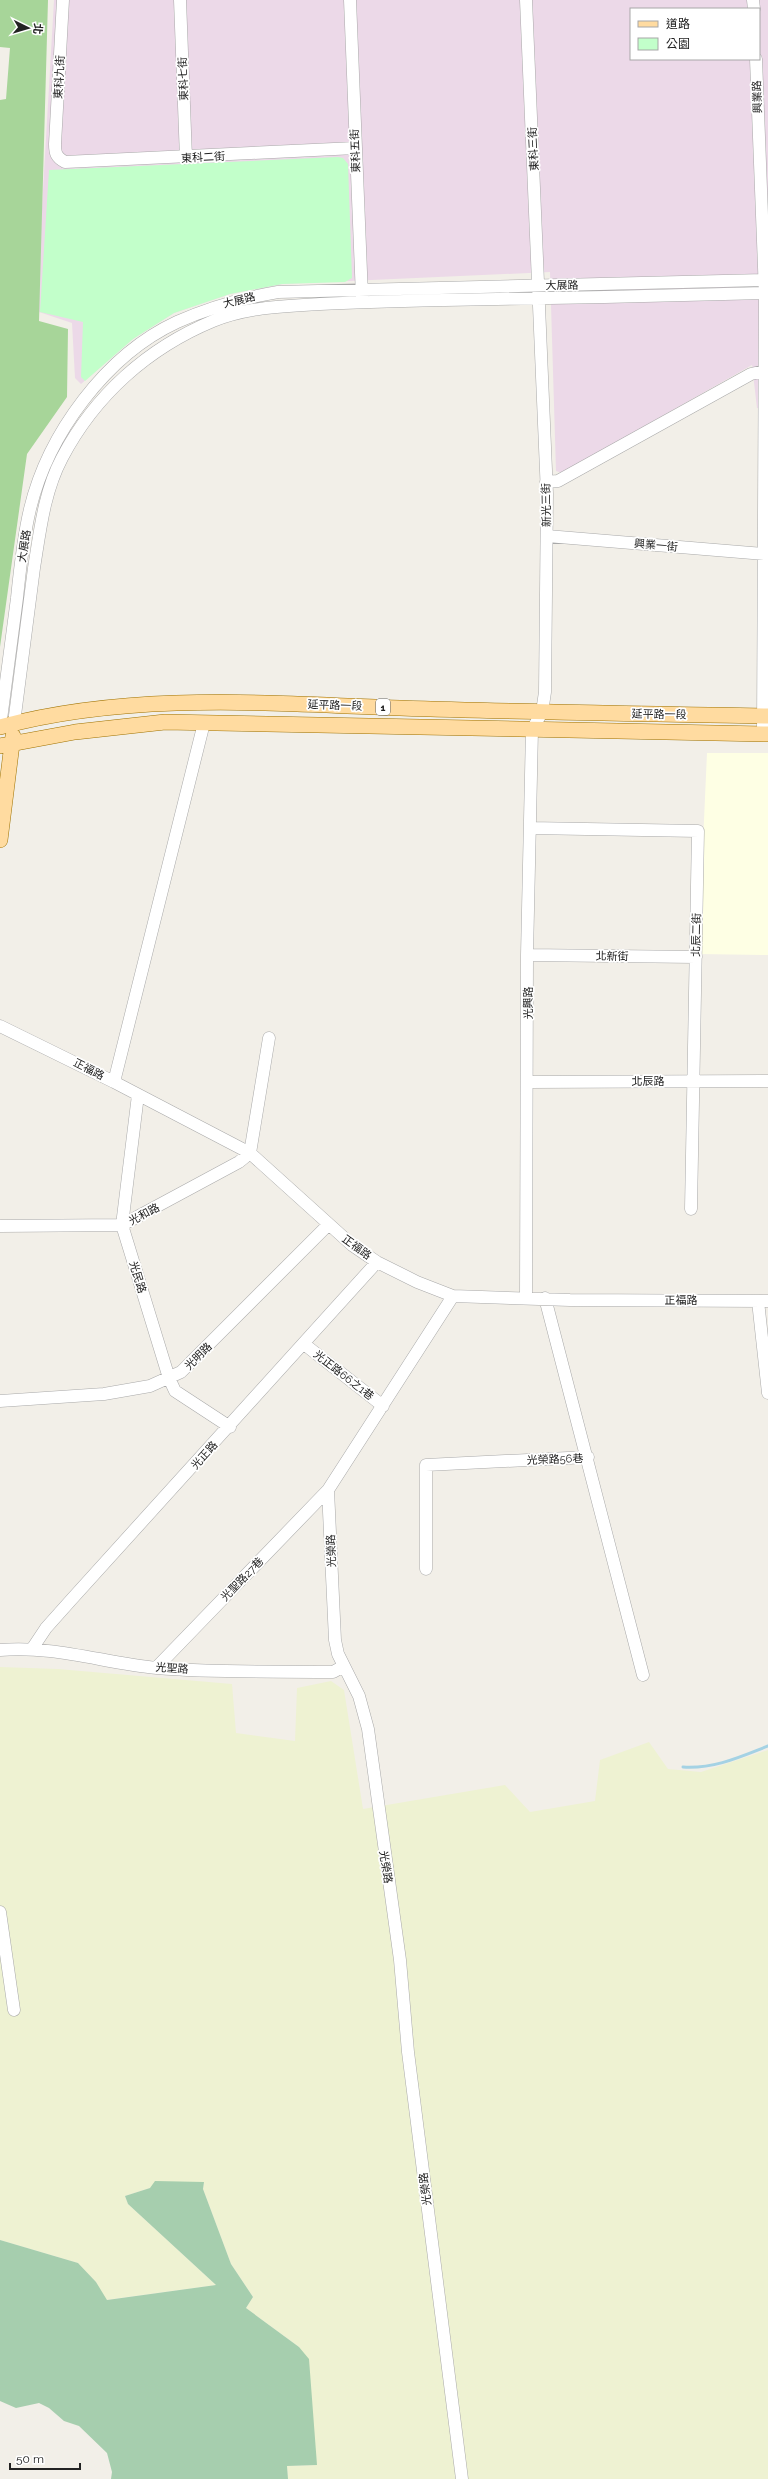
<svg xmlns="http://www.w3.org/2000/svg" width="768" height="2479" font-family="Raleway,'Noto Sans TC',sans-serif">
<style>
.industrial{fill:#ecd9e8;fill-rule:evenodd}
.education{fill:#feffe4}
.farmland{fill:#eef2d2}
.forest{fill:#a7d599}
.cemetery{fill:#a6ceae}
.park{fill:#c2ffca}
.lines{fill:none;stroke-linecap:round;stroke-linejoin:round}
.stream{stroke:#a4d2e4;stroke-width:3}
.minor-casing{stroke:#a9a9a9;stroke-width:13}
.major-casing{stroke:#9f7200;stroke-width:16}
.minor{stroke:#fff;stroke-width:12}
.major{stroke:#ffdba0;stroke-width:15}
.labels{text-anchor:middle;stroke-width:3.5;stroke-linejoin:round;paint-order:stroke}
.shield{fill:#fff;stroke:#646464;stroke-width:1}
.shield-label{font-size:10px;font-weight:bold;fill:#222}
.street-label{font-size:11px;fill:#222;stroke:#fff}
</style>
<rect width="100%" height="100%" fill="#f2efe8"/>
<path class="industrial" d="M54 0H768V409L757 408 752 365 562 473 556 471 550 272 283 284 230 294 174 313 133 339 81 384 75 378 72 323 36 311ZM631 9H759V59H631Z"/>
<path class="education" d="M707 753H768V955L698 954Z"/>
<path class="farmland" d="M0 1667 58 1669 232 1684 236 1733 295 1741 297 1688 331 1681 344 1690 363 1809 505 1785 530 1812 595 1801 600 1760 649 1742 668 1769 701 1772 768 1750V2479H288L287 2466 316 2465 299 2347 246 2308 253 2297 231 2264 203 2189 204 2182 150 2188 125 2196 128 2204 216 2285 106 2300 96 2282 78 2263 0 2240Z"/>
<path class="forest" d="M0 0H48L39 321 68 329 67 397 27 454 0 647V100L6 99 10 48 0 47Z"/>
<path class="cemetery" d="M155 2181 204 2182 203 2189 231 2264 253 2297 246 2308 299 2347 309 2359 317 2465 287 2466 288 2479H111L112 2472 107 2453 79 2426 64 2421 49 2408 39 2403 16 2408 0 2401V2240L78 2263 96 2282 107 2300 216 2285 128 2204 125 2196 150 2188Z"/>
<path class="park" d="M338 157 343 158 348 164 352 278 345 282 282 284 230 294 174 313 133 339 85 381 81 377 83 322 40 312 49 170Z"/>
<g class="lines">
<path class="stream" d="M683 1767C714 1769 740 1757 768 1746"/>
<g class="minor-casing">
<path id="minor" d="M63 0 55 144C55 153 56 157 65 162L355 148
M180 0 186 158
M350 0 362 297
M753 0 754 9
M756 59 765 293 763 734
M546 482 558 481 751 374 764 371
M547 536 765 554
M14 723C21 672 27 620 34 568 40 531 44 492 62 458 95 395 148 348 213 321 247 307 285 306 320 304 362 302 404 301 445 300 553 298 660 296 768 293
M0 727C6 684 11 641 17 598 20 568 23 538 30 509 48 434 106 355 177 322 210 307 243 298 278 292L768 280
M530 828 698 831 691 1209
M527 955 696 957
M0 1026 114 1082 250 1153 352 1245 377 1262 417 1282 453 1296 570 1300 768 1301
M114 1082 204 723
M528 1082 768 1081
M138 1095 122 1225 169 1378 175 1391 230 1427
M0 1226 122 1225 239 1162 250 1153 269 1038
M453 1296 328 1490 335 1640 338 1654 359 1696 368 1729 400 1960 408 2052 462 2479
M526 1297 527 955 532 730 542 712 545 692 547 494 526 0
M545 1298 643 1675
M758 1301 768 1393
M304 1344 383 1406
M0 1401 104 1394 150 1386 181 1372 328 1225
M426 1569V1465L588 1457
M32 1649 46 1628 71 1600 377 1262
M0 1650C52 1645 105 1663 157 1668 215 1673 274 1671 333 1672L344 1666
M156 1668 328 1490
M0 1912 14 2010"/>
</g>
<g class="major-casing">
<path id="major" d="M0 727C130 692 267 703 400 708 523 712 645 714 768 716
M0 746 75 732 165 722 768 734
M0 840 13 736"/>
</g>
<use href="#minor" class="minor"/>
<use href="#major" class="major"/>
</g>
<g class="labels">
<rect class="shield" x="376" y="699" width="14" height="16" rx="3"/>
<g class="shield-label">
<text x="383" y="711">1</text>
</g>
<g class="street-label">
<text transform="translate(59 77) rotate(-87)" y="4">東科九街</text>
<text transform="translate(183 79) rotate(-92)" y="4">東科七街</text>
<text transform="translate(757 97) rotate(-92)" y="4">興業路</text>
<text transform="translate(533 149) rotate(-93)" y="4">東科三街</text>
<text transform="translate(355 151) rotate(-92)" y="4">東科五街</text>
<text transform="translate(203 157) rotate(-3)" y="4">東科二街</text>
<text transform="translate(562 285) rotate(-1)" y="4">大展路</text>
<text transform="translate(239 300) rotate(-14)" y="4">大展路</text>
<text transform="translate(546 505) rotate(-91)" y="4">新光三街</text>
<text transform="translate(656 545) rotate(5)" y="4">興業一街</text>
<text transform="translate(24 546) rotate(-81)" y="4">大展路</text>
<text transform="translate(335 705) rotate(2)" y="4">延平路一段</text>
<text transform="translate(659 714) rotate(1)" y="4">延平路一段</text>
<text transform="translate(696 935) rotate(-89)" y="4">北辰二街</text>
<text transform="translate(612 956) rotate(1)" y="4">北新街</text>
<text transform="translate(528 1003) rotate(-90)" y="4">光興路</text>
<text transform="translate(89 1069) rotate(27)" y="4">正福路</text>
<text x="648" y="1085">北辰路</text>
<text transform="translate(144 1214) rotate(-28)" y="4">光和路</text>
<text transform="translate(357 1247) rotate(36)" y="4">正福路</text>
<text transform="translate(138 1277) rotate(73)" y="4">光民路</text>
<text x="681" y="1304">正福路</text>
<text transform="translate(198 1356) rotate(-45)" y="4">光明路</text>
<text transform="translate(344 1375) rotate(38)" y="4">光正路66之1巷</text>
<text transform="translate(204 1455) rotate(-48)" y="4">光正路</text>
<text transform="translate(555 1459) rotate(-2)" y="4">光榮路56巷</text>
<text transform="translate(331 1551) rotate(-92)" y="4">光榮路</text>
<text transform="translate(242 1579) rotate(-46)" y="4">光聖路27巷</text>
<text transform="translate(172 1668) rotate(4)" y="4">光聖路</text>
<text transform="translate(386 1867) rotate(81)" y="4">光榮路</text>
<text transform="translate(425 2189) rotate(-97)" y="4">光榮路</text>
</g>
</g>
<rect x="630" y="8" width="130" height="52" fill="#ffffff" stroke="#a7a7a7"/>
<rect x="638" y="21" width="20" height="6" fill="#ffdba0" stroke="#a7a7a7"/>
<text x="666" y="28" font-size="12" fill="#222222">道路</text>
<rect x="638" y="38" width="20" height="12" fill="#c2ffca" stroke="#a7a7a7"/>
<text x="666" y="48" font-size="12" fill="#222222">公園</text>
<g transform="translate(28 28) rotate(95)" stroke="#ffffff" stroke-width="3" paint-order="stroke">
<path d="M0-3L7 15L0 10L-7 15Z" fill="#222222"/>
<text y="-6" font-size="11" font-weight="bold" text-anchor="middle" fill="#222222">北</text>
</g>
<path d="M10 2463v6h70v-6" fill="none" stroke="#222222" stroke-width="2"/>
<text x="16" y="2463" font-size="12" fill="#222222" stroke="#ffffff" stroke-width="3" paint-order="stroke">50 m</text>
</svg>
